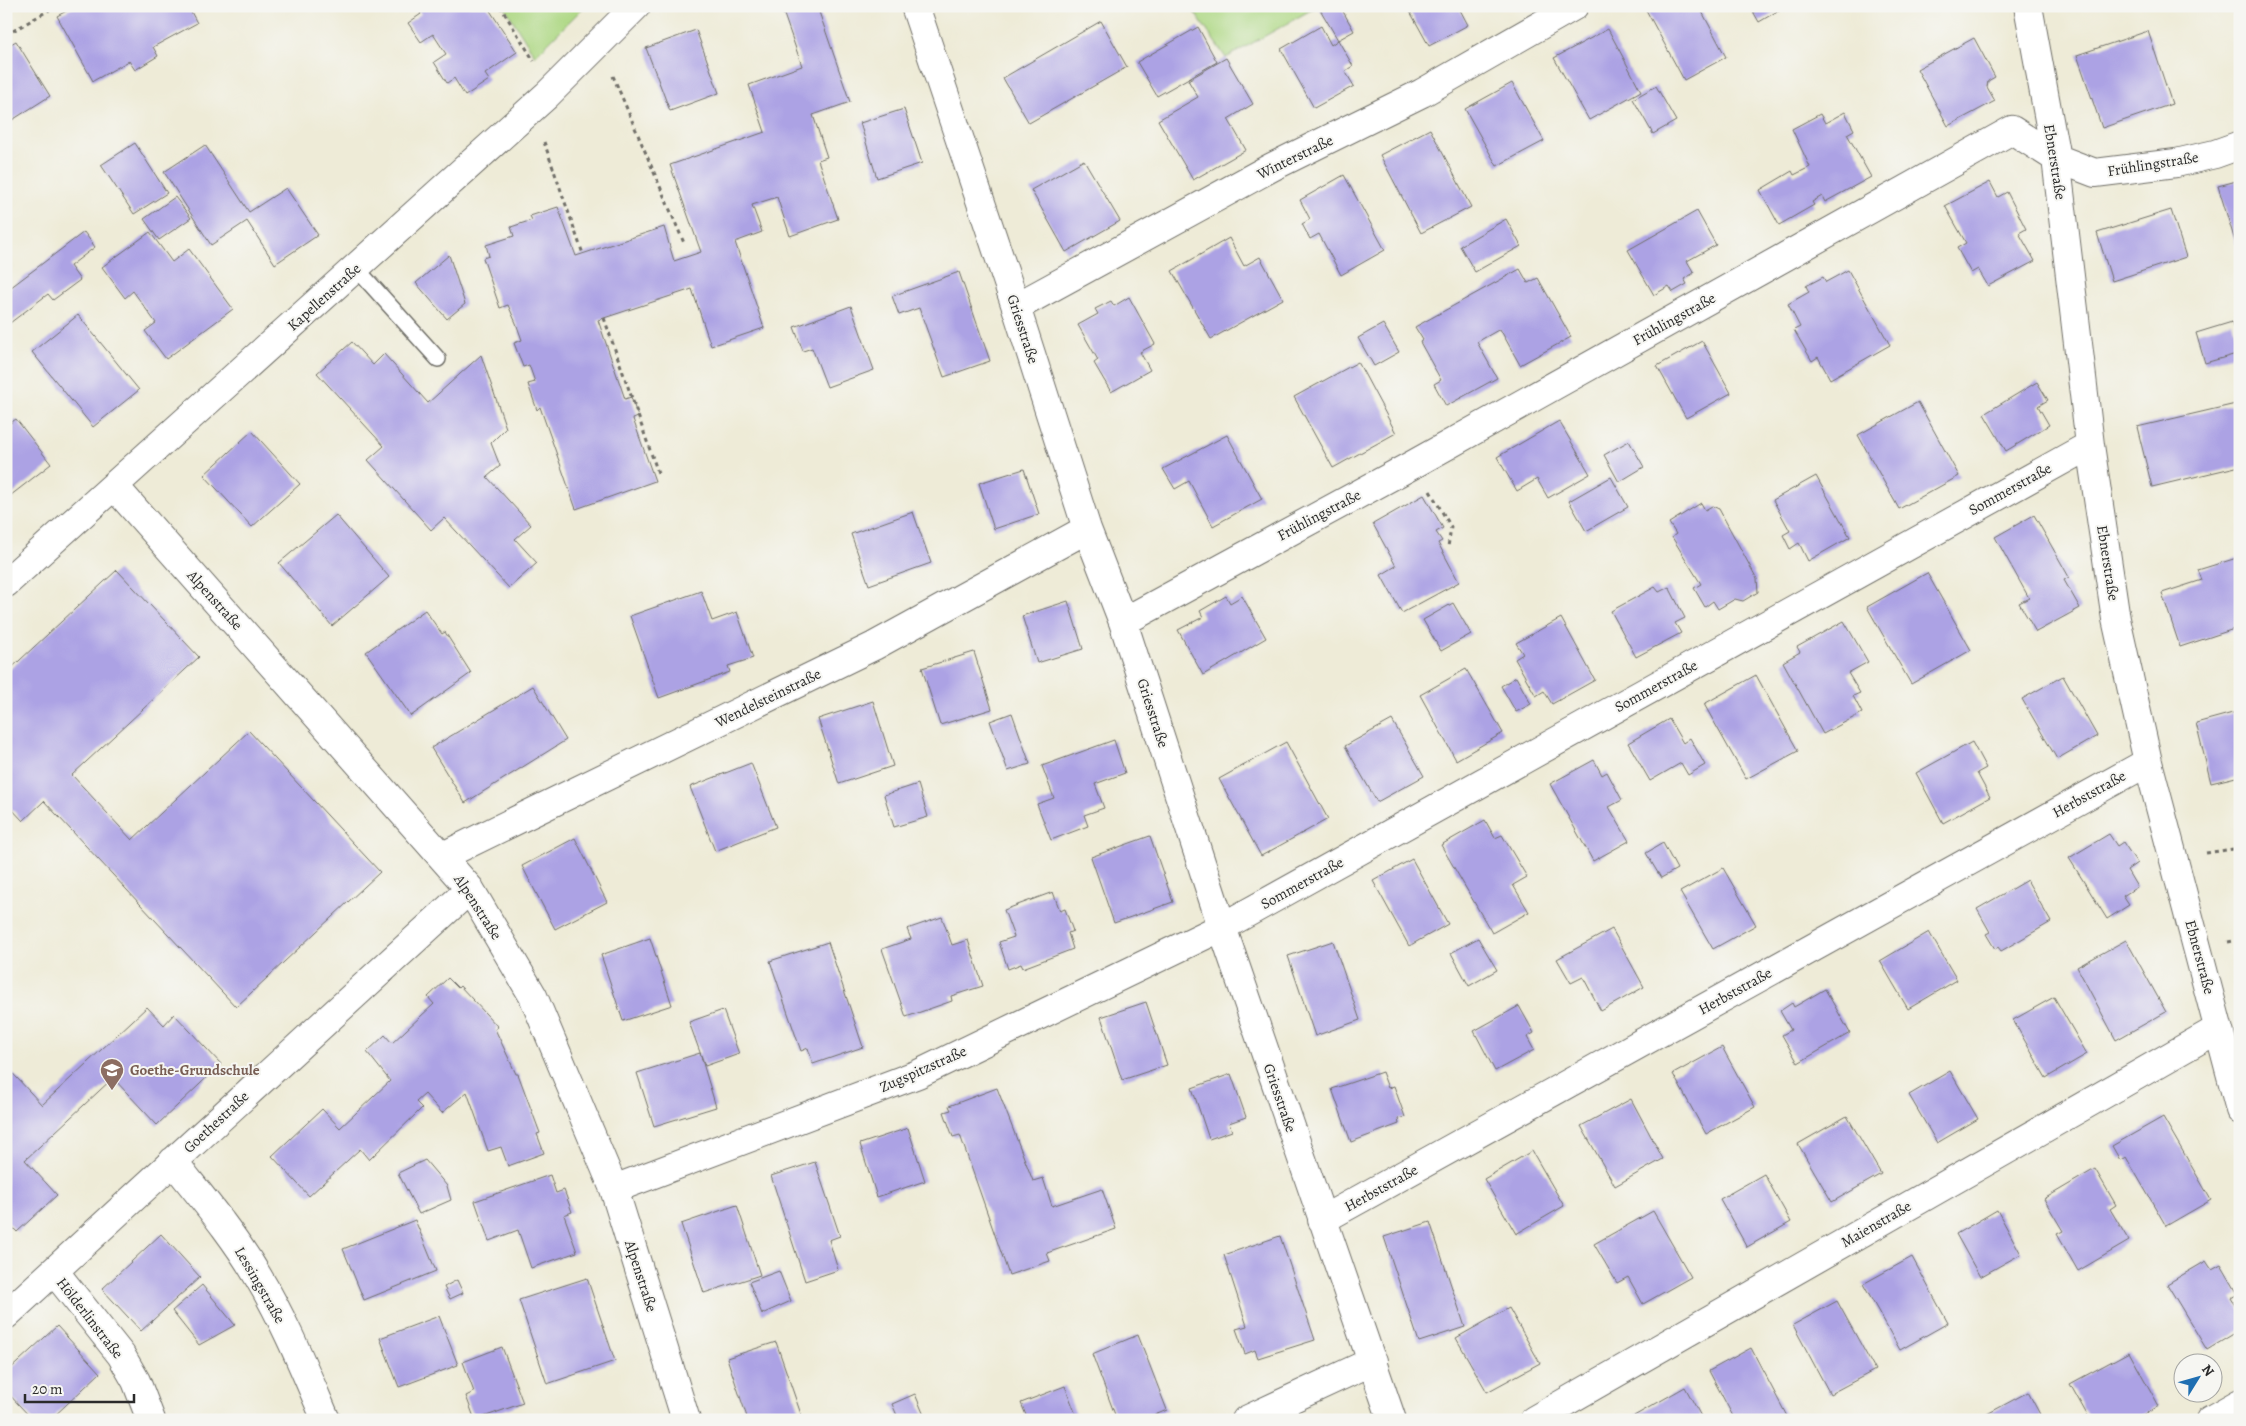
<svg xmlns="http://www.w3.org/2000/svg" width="2246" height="1426" font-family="Alegreya,serif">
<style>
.green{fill:#aed884;stroke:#6c8258}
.building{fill:#aca2e4}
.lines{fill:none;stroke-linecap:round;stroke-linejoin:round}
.lane-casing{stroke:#6f6e67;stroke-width:18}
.street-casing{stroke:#6f6e67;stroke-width:30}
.path{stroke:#6f6e67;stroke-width:3;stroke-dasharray:4 4;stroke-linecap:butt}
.lane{stroke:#fff;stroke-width:15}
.street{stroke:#fff;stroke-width:28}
.labels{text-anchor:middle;stroke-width:4;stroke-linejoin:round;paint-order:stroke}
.street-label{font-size:15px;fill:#2b2b2b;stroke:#f6f6f2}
.education-label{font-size:15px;font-weight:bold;fill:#785e54;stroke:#f6f6f2;text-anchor:start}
</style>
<rect width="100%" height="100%" fill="#f6f6f2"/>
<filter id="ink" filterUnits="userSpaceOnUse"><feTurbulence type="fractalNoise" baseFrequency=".02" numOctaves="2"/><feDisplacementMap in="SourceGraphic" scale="10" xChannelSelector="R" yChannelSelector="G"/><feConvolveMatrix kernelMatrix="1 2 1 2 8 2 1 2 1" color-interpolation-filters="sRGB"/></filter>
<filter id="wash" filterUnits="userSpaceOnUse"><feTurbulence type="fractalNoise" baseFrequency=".0096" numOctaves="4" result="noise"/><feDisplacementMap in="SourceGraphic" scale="20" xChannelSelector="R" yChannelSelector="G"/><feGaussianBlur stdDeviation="1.12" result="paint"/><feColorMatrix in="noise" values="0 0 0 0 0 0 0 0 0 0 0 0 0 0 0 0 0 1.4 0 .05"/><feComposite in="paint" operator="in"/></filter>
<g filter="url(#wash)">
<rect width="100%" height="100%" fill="#eeebd7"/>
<path class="green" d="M504 6H585L535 56Z
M1190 6H1318L1226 58Z"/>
<g id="blocks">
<path class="building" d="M76 6H188L197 23 153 47 158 56 135 70 129 61 93 81 57 16Z
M416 6H487L517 52 485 74 489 80 465 96 454 78 447 83 434 62 446 54 433 34 421 42 408 23 421 14Z
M781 6H817L850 102 813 115 827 157 818 160 838 219 790 236 777 197 752 205 762 232 735 242 764 328 711 346 692 289 598 320 625 399 631 397 638 417 633 419 655 481 576 509 540 407 537 410 528 384 535 382 529 365 523 367 514 343 522 340 516 323 508 305 500 308 483 258 489 256 486 245 514 236 511 227 532 220 530 216 558 207 576 256 664 227 674 261 701 252 670 165 765 132 749 85 802 66Z
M1318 6H1340L1354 31 1338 40 1353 66 1345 71 1354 86 1314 108 1281 49 1321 26 1331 45 1338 40Z
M1407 6H1458L1468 25 1429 46Z
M1648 6H1699L1726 57 1684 80 1645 8Z
M1750 6H1786L1759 22Z
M1101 21 1127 67 1029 123 1003 78Z
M1198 27 1217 62 1157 96 1137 62Z
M1608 29 1641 91 1589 120 1554 58Z
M696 30 719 93 670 111 646 48Z
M2148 31 2172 104 2102 128 2077 55Z
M1974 38 1995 77 1988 81 1987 87 1995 101 1948 126 1917 69Z
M16 41 50 96 6 124V47Z
M1226 58 1253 104 1228 119 1246 150 1193 180 1158 120 1198 97 1188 80Z
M1512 83 1544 141 1497 166 1465 109Z
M1656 86 1676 121 1653 134 1633 99Z
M904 109 922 163 877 178 860 123Z
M1845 112 1854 130 1847 134 1871 177 1825 202 1822 196 1812 202 1814 205 1779 225 1760 190 1792 171 1794 175 1810 167 1792 129 1820 114 1825 123Z
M1430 129 1471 207 1421 233 1380 155Z
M135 143 167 193 134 214 101 165Z
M205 145 249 212 286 188 318 235 275 264 247 221 211 245 164 172Z
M1084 160 1120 221 1066 252 1031 190Z
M1344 175 1385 250 1341 275 1319 234 1310 239 1302 224 1310 219 1300 200Z
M2240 180V254H2239L2218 186Z
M1990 182 1998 197 2007 192 2026 229 2019 233 2035 261 1988 286 1978 269 1971 273 1957 248 1966 243 1945 206Z
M175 197 191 218 159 240 144 219Z
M2171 210 2186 257 2112 281 2097 233Z
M1697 211 1716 245 1687 261 1694 273 1684 279 1687 284 1673 292 1669 286 1654 295 1628 250Z
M1506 219 1521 246 1475 272 1460 246Z
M84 232 95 247 70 266 80 280 53 300 48 294 6 326V291Z
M150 232 172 262 189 249 233 309 166 359 145 331 156 323 133 291 125 298 102 267Z
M1229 238 1244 266 1260 257 1283 299 1211 339 1172 271Z
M449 255 465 304 447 319 416 283Z
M1520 269 1528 283 1538 278 1571 337 1520 365 1500 329 1477 342 1497 378 1446 406 1434 384 1441 380 1420 342 1423 340 1415 327Z
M1848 270 1890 345 1830 379 1818 357 1812 361 1794 330 1800 327 1788 304 1809 292 1806 286 1823 277 1826 282Z
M959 272 990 361 944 377 919 308 899 315 892 296Z
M1129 297 1155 344 1140 352 1150 370 1111 392 1094 363 1098 360 1078 325 1098 314 1095 309 1111 301 1114 306Z
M851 306 874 370 827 387 812 348 803 351 794 327Z
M78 315 139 390 93 427 32 352Z
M2232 322 2240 353 2205 363 2196 333Z
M1383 324 1399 352 1374 366 1358 338Z
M1702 341 1731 393 1686 418 1657 366Z
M352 342 373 365 384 354 428 403 481 355 506 428 491 443 500 466 487 477 531 525 515 539 537 563 509 588 444 518 431 530 368 460 384 446 317 373Z
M1358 362 1396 433 1333 468 1294 397Z
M2037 382 2048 400 2038 406 2049 425 2006 451 1984 414Z
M1918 402 1959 476 1899 509 1858 435Z
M2240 403V466L2152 487 2137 427Z
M16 419 51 464 6 499V426Z
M1559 421 1590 474 1548 498 1537 479 1517 491 1497 457Z
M252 431 300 484 252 527 204 475Z
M1227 435 1262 499 1213 526 1189 481 1175 489 1163 469Z
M1629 441 1644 467 1619 482 1604 455Z
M1024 469 1039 514 994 529 979 483Z
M1816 476 1850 537 1808 561 1799 543 1790 549 1783 535 1790 531 1773 500Z
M1611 477 1628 507 1586 531 1569 501Z
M1424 495 1443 528 1436 532 1442 541 1438 543 1459 582 1402 613 1381 575 1396 566 1373 524Z
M1701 503 1705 510 1712 506 1719 509 1757 579 1758 592 1743 601 1735 599 1718 609 1713 601 1705 607 1694 588 1701 584 1672 537 1676 534 1669 523Z
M913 512 931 563 869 585 851 534Z
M336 515 389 577 332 626 279 563Z
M2034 515 2069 577 2064 580 2080 608 2036 632 2019 603 2029 598 1995 537Z
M2240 557V627L2180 647 2162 593 2202 580 2198 570Z
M117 570 199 657 72 775 132 840 249 731 380 872 236 1007 44 801 23 821 10 807 6 810V673Z
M1927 573 1971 650 1911 684 1867 607Z
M1655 587 1659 592 1669 587 1685 618 1675 623 1681 633 1636 657 1611 611Z
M701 591 712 621 737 612 753 658 728 666 730 672 659 698 630 616Z
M1226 596 1230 603 1242 596 1266 638 1203 675 1178 630 1203 617 1200 611Z
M1068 601 1083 649 1037 663 1022 616Z
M1453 603 1471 634 1441 651 1423 620Z
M425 610 442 634 445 632 471 673 411 716 366 652Z
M1561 618 1595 680 1552 704 1544 691 1536 696 1515 659 1523 654 1516 643Z
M1844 621 1868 662 1848 673 1860 693 1853 696 1862 713 1823 734 1783 662 1800 652 1797 647Z
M974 652 992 709 940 725 922 668Z
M1466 669 1503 733 1456 760 1420 695Z
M1756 675 1798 751 1746 779 1704 704Z
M2063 676 2097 736 2057 759 2022 699Z
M1516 677 1531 704 1516 712 1501 686Z
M533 686 566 740 465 803 431 748Z
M873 701 893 766 839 784 818 719Z
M2240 711V776L2211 783 2196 723Z
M1012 713 1030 764 1008 771 990 721Z
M1669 719 1683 743 1690 738 1705 765 1688 775 1681 763 1650 781 1628 743Z
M1392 720 1424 776 1377 802 1345 746Z
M1114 740 1125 773 1095 784 1104 808 1084 815 1088 826 1051 840 1037 804 1054 798 1042 766Z
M1286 742 1328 819 1261 856 1219 779Z
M1972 742 1986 768 1977 773 1990 797 1943 823 1916 773Z
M1594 760 1602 775 1607 772 1622 800 1609 807 1629 841 1593 861 1550 784Z
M751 763 776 827 715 851 690 787Z
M918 784 928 817 894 827 884 795Z
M1485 820 1495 838 1502 835 1527 877 1513 885 1529 912 1492 933 1441 845Z
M2109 834 2117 846 2123 842 2137 863 2127 870 2137 887 2123 896 2129 905 2107 919 2069 858Z
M1150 836 1173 902 1114 923 1091 857Z
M575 838 607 902 555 929 522 866Z
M1663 843 1677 869 1661 878 1646 853Z
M1412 859 1448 924 1409 946 1373 881Z
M1723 868 1756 925 1713 949 1680 892Z
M2027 880 2051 922 2001 951 1998 947 1995 949 1986 934 1990 932 1977 909Z
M1053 892 1060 911 1065 909 1073 931 1068 933 1073 949 1023 968 1021 964 1008 969 999 942 1014 937 1004 910Z
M942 917 952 945 968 940 983 986 951 996 952 1001 906 1017 882 949 911 939 907 929Z
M1612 929 1644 987 1601 1011 1583 977 1571 983 1557 959Z
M1929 932 1957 980 1908 1009 1880 961Z
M650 938 672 1005 623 1021 601 955Z
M1478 938 1497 970 1469 986 1451 953Z
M2126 940 2166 1012 2116 1040 2077 967Z
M1333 941 1360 1020 1315 1036 1288 956Z
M828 942 863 1047 813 1064 808 1048 801 1051 770 961Z
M448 978 458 988 460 986 498 1027 495 1029 516 1074H518L540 1133 537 1134 544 1153 508 1166 501 1147 488 1151 467 1092 442 1113 425 1094 416 1102 422 1108 369 1160 360 1149 309 1196 272 1156 322 1109 340 1128 390 1081 367 1052 385 1035 392 1043 434 1004 428 997Z
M1825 989 1850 1033 1798 1063 1782 1035 1791 1030 1780 1011 1792 1003 1794 1007Z
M2054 997 2087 1054 2046 1078 2013 1020Z
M1146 1002 1167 1065 1122 1080 1101 1017Z
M1519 1006 1534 1033 1527 1037 1534 1050 1495 1071 1474 1031Z
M147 1007 164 1025 174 1014 221 1064 157 1125 113 1078 25 1160 57 1195 17 1232 6 1220V1066L42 1105Z
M723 1010 739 1054 705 1066 689 1022Z
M1722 1047 1755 1107 1706 1134 1673 1074Z
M700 1053 716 1107 654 1126 637 1073Z
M1950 1071 1978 1119 1937 1143 1909 1095Z
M1382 1072 1388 1088 1394 1086 1405 1117 1398 1119 1399 1124 1351 1142 1332 1089Z
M1231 1074 1246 1117 1229 1123 1232 1131 1209 1139 1192 1088Z
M997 1088 1033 1181 1043 1178 1052 1206 1102 1189 1116 1229 1047 1253 1050 1261 1009 1275 960 1135 953 1137 944 1112 951 1110 949 1106Z
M1631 1099 1663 1159 1615 1186 1581 1126Z
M1847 1116 1881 1174 1832 1202 1798 1144Z
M2163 1117 2211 1200 2166 1226 2126 1157 2120 1160 2112 1146Z
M908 1128 925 1181 877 1197 860 1144Z
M1532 1151 1564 1206 1516 1234 1484 1179Z
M425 1160 447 1186 451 1200 419 1214 398 1173Z
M815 1162 840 1236 829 1240 838 1270 805 1281 771 1176Z
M2095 1169 2116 1205 2110 1209 2129 1241 2078 1271 2057 1234 2063 1231 2044 1199Z
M1764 1174 1791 1222 1747 1247 1720 1199Z
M550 1175 556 1193 564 1190 572 1212 564 1215 577 1252 531 1268 518 1230 489 1241 475 1201Z
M737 1205 760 1275 704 1293 681 1224Z
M1997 1210 2021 1254 1980 1277 1956 1234Z
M1653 1211 1691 1277 1643 1304 1628 1277 1617 1283 1594 1244Z
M415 1220 436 1271 364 1300 343 1249Z
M1430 1222 1465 1327 1419 1342 1384 1237Z
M161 1234 200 1277 141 1331 102 1289Z
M1280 1236 1315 1340 1258 1358 1255 1350 1245 1354 1236 1329 1247 1326 1224 1255Z
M1912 1257 1948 1323 1900 1350 1863 1284Z
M2206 1261 2212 1270 2221 1265 2238 1294 2231 1298 2240 1313V1330L2207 1350 2167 1284Z
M779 1271 791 1301 762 1314 749 1282Z
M587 1278 615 1361 547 1384 519 1300Z
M457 1280 463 1293 450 1299 444 1287Z
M202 1285 235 1325 199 1345 172 1311Z
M1837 1301 1875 1370 1830 1394 1793 1325Z
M1509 1308 1540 1363 1487 1392 1456 1338Z
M439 1316 458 1365 399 1387 380 1338Z
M57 1326 100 1373 50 1420H33L6 1391V1373Z
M1138 1335 1167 1410 1143 1420H1117L1092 1354Z
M776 1342 803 1420H748L727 1358Z
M502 1347 523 1403 475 1420 466 1396 474 1392 463 1362Z
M1751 1348 1789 1420H1735L1709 1371Z
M2129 1352 2159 1406 2134 1420H2090L2070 1384Z
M1065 1386 1078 1420H1028L1021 1403Z
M1685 1387 1703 1420H1637L1634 1416Z
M2028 1392 2043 1420H1976Z
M915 1394 926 1420H899L892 1404Z"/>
</g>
</g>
<g filter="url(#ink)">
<use href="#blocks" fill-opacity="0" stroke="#6f6e67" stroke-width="1"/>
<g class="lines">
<g class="lane-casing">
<path id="lane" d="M356 268 438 359"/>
</g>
<g class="street-casing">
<path id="street" d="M915 6 1016 307 1087 529 1123 622 1222 927 1392 1420
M2028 6 2056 158 2090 445 2116 619 2148 762 2240 1110
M1016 307 1272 167 1422 93 1574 6
M115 487 470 889 533 996 614 1189 686 1420
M6 583 547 95 636 6
M1123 622 1414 464 2012 130 2056 158 2095 173 2176 163 2215 154 2240 145
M443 856 874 646 1087 529
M173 1161C202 1198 233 1234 257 1275 285 1321 305 1371 326 1420
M614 1189 918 1074 1222 927 2090 445
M1322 1220 2148 762
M54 1271 121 1355 136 1381 151 1420
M6 1315 470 889
M1246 1420 1373 1361
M1534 1420 2218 1029
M2210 1420 2240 1403"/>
</g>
<path class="path" d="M500 6 534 61
M6 35 56 6
M613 76 684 243
M544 142 583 254
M604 318 658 473
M1430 491 1451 527 1448 547
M2206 853 2240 848
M2228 942 2240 940"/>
<use href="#lane" class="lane"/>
<use href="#street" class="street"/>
</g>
</g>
<defs>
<g id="school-pin" transform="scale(1.25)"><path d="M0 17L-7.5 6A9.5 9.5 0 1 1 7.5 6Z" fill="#8d6e63" stroke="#f6f6f2"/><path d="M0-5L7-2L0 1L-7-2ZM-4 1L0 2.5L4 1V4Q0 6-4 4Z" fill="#fff"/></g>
</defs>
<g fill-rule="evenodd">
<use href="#school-pin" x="112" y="1070"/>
</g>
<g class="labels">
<g class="street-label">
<text transform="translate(1295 157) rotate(-26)" y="5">Winterstraße</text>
<text transform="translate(2055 162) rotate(81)" y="5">Ebnerstraße</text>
<text transform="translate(2153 164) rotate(-9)" y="5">Frühlingstraße</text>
<text transform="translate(324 297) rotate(-42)" y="5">Kapellenstraße</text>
<text transform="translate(1674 319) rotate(-29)" y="5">Frühlingstraße</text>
<text transform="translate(1023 329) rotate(72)" y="5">Griesstraße</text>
<text transform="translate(2010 489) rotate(-29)" y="5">Sommerstraße</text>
<text transform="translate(1319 515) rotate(-28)" y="5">Frühlingstraße</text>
<text transform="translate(2108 563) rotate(81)" y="5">Ebnerstraße</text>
<text transform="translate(215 600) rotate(48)" y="5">Alpenstraße</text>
<text transform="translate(1656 686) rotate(-29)" y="5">Sommerstraße</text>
<text transform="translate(768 698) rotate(-26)" y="5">Wendelsteinstraße</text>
<text transform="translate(1153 713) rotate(72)" y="5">Griesstraße</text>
<text transform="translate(2089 794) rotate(-29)" y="5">Herbststraße</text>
<text transform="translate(1302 883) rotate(-29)" y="5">Sommerstraße</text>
<text transform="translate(478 907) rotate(57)" y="5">Alpenstraße</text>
<text transform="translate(2200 957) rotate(75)" y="5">Ebnerstraße</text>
<text transform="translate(1735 991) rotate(-29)" y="5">Herbststraße</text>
<text transform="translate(923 1069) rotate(-24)" y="5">Zugspitzstraße</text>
<text transform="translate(1280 1098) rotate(71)" y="5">Griesstraße</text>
<text transform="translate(216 1122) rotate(-43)" y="5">Goethestraße</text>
<text transform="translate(1381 1188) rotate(-29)" y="5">Herbststraße</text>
<text transform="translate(1876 1224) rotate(-30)" y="5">Maienstraße</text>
<text transform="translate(641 1276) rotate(72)" y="5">Alpenstraße</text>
<text transform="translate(260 1285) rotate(60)" y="5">Lessingstraße</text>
<text transform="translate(90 1318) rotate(52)" y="5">Hölderlinstraße</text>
</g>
<g class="education-label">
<text x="130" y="1075">Goethe-Grundschule</text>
</g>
</g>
<rect width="2246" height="1426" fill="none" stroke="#f6f6f2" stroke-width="25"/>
<g transform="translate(2198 1378) rotate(53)"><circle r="24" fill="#f6f6f2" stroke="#a5a5a2"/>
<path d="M0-4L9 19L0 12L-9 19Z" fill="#1f6fb2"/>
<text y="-8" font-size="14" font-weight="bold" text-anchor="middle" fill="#2b2b2b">N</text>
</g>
<path d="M25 1394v8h109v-8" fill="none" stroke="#2b2b2b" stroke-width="2.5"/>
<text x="32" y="1394" font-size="15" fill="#2b2b2b" stroke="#f6f6f2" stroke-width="4" paint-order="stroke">20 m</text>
</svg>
